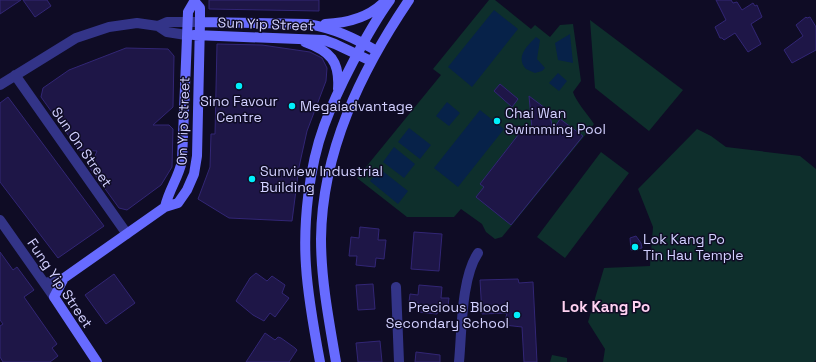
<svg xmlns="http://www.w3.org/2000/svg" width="816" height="362" font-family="'Space Grotesk',sans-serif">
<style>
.green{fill:#0e2f2c}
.water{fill:#072249}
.building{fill:#1e1647;stroke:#322675}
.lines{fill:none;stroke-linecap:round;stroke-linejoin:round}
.street{stroke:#333488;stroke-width:10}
.secondary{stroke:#676bff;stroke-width:10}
.poi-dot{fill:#00effb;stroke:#0f0c25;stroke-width:1.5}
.labels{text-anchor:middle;stroke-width:3;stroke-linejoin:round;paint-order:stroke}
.street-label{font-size:14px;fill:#d2d0ff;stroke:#0f0c25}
.poi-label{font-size:14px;fill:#d2d0ff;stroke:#0f0c25;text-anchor:start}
.neighbourhood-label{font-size:15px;font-weight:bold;fill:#ffd2f1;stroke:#0f0c25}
</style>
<rect width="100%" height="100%" fill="#0f0c25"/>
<path class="green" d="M489 0H495L531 29 535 25 550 37 560 25 573 24 581 81 573 92C575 100 588 115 594 124L502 237 495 239 486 232 482 224 461 209 454 217H407L357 178 441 75 433 69Z
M590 20 683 90 649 131 595 88Z
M697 129 711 136 726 147 800 156 816 169V360L814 362H603L605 349 588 322 604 268 650 266 653 227 638 189Z
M601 152 629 173 565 258 537 237Z
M552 355 567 358V362H550Z"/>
<path class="water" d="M494 10 518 29 472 87 448 67Z
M570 34 573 63 558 60 555 43Z
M536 37 540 40 537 59 545 68 542 71 535 73 526 69C515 57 527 46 536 37Z
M558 73 567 81 559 91 549 83Z
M447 102 460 113 449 126 436 116Z
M480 110 504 129 458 187 434 168Z
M409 128 431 145 420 159 398 142Z
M394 147 415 164 404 178 383 162Z
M380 169 408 191 398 204 370 181Z"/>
<path class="building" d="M0 0H21L0 14Z
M23 0H47L51 6 35 17Z
M209 0H319V11L209 9Z
M716 0H731L733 3 737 2 742 10 753 3 755 6 757 5 762 17 751 24 761 44 748 52 735 33 724 40 722 38H720L715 27 726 20Z
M806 17 807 18 810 17 816 27V50L792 63 784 50 803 36 796 25Z
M217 44 262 45 310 52 322 58 327 68 326 81 307 131 299 167 292 221 229 218 198 199 210 167 211 134H215Z
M126 48 168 49 174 56 173 107 153 125H169L173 129 172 167 161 185 127 210 119 208 90 168 97 151 79 150 41 97 43 88 69 70Z
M500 84 518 99 512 107 494 91Z
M529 96 549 111 553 130 560 119 583 136 511 225 476 197 484 187 480 184 522 130 532 129Z
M8 97 104 226 58 258 0 182V103Z
M360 227 379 229 378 240H386L384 259 376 258 375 267 356 265 357 256H349L351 237 359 238Z
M414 232 442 234 439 271 411 269Z
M636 236 641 243 642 248 631 250 630 238Z
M0 252 13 270 17 267 34 290 24 297 57 344 52 348 58 356 50 362H3L0 357V326L3 324 0 320Z
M256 273 267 281 272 276 285 285 282 293 289 298 275 317 270 313 264 321 253 315 236 301 250 278Z
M114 274 135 303 106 324 85 295Z
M518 279 519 283 533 282 537 362H524L522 327 504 325 507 313 482 314 480 280Z
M373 284 375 309 358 310 356 285Z
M419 285 442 287 441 298H449L448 306 438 305 437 314 418 312 419 303 409 302 410 294 418 295Z
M265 333 275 340 278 337 281 338 295 348 297 350 289 362H246Z
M380 341 382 362H358L356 343Z
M416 352 440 355V362H415Z"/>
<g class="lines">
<path class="street" d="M158 26 167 22H200
M15 75 127 234
M0 85 76 38 109 27 137 23 158 26 167 32 186 35
M0 220 54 297
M45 283 64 278
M396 287 399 362
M459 362C462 331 461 278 478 253"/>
<path class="secondary" d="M200 22 307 24C334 28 354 38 377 51
M325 24C347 23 370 17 385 1
M194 35 324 40 335 44 371 61
M305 42C330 51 340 61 338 89
M165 207C169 189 178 179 182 161L188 12 195 0
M97 362 54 297 64 278 165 207 178 203 187 190 194 174 197 156 200 22V8L195 2
M320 362C314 330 308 298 306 266 303 223 309 167 324 126 332 104 342 83 353 62 364 41 376 19 390 0
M336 362C329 321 321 280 321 239 322 151 361 71 409 0"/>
</g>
<g class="poi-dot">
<circle cx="239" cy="86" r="4"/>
<circle cx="292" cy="106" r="4"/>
<circle cx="497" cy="121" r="4"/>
<circle cx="252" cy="179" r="4"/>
<circle cx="635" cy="247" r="4"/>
<circle cx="517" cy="315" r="4"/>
</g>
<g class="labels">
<g class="street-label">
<text transform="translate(266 24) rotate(2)" y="5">Sun Yip Street</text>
<text transform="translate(183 121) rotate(-88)" y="5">On Yip Street</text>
<text transform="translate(82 147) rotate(55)" y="5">Sun On Street</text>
<text transform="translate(60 283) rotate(56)" y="5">Fung Yip Street</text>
</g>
<g class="poi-label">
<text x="239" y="106" text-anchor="middle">Sino Favour<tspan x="239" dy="16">Centre</tspan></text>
<text x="300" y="111">Megaiadvantage</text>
<text x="505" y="118">Chai Wan<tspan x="505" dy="16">Swimming Pool</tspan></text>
<text x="260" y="176">Sunview Industrial<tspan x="260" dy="16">Building</tspan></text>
<text x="643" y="244">Lok Kang Po<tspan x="643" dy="16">Tin Hau Temple</tspan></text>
<text x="509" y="312" text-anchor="end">Precious Blood<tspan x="509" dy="16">Secondary School</tspan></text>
</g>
<g class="neighbourhood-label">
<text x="606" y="312">Lok Kang Po</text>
</g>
</g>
</svg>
